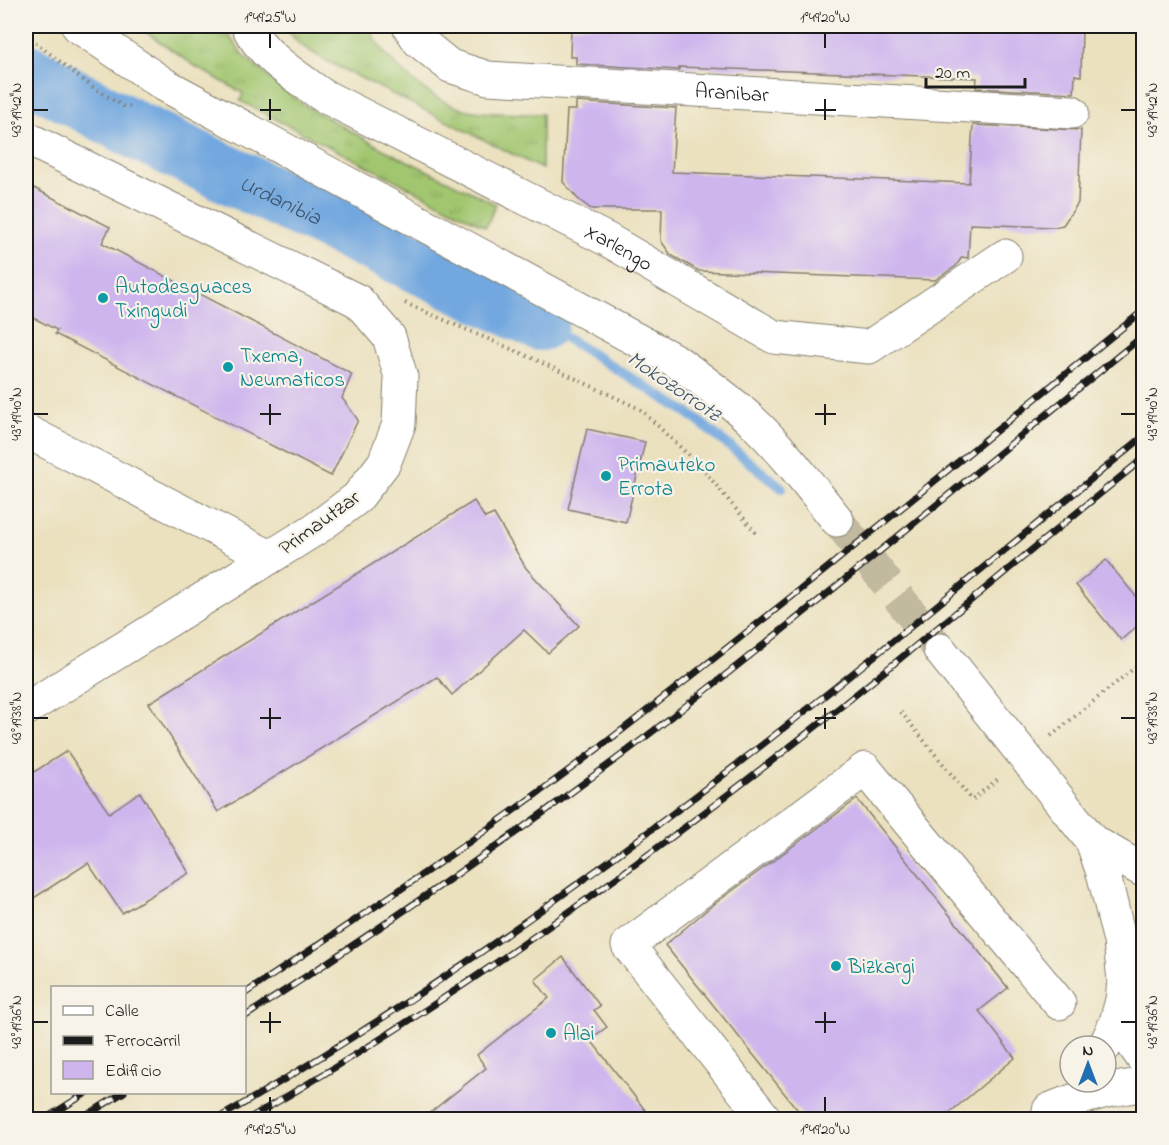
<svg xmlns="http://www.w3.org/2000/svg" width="1169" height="1145" font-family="'Indie Flower',sans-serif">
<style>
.grass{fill:url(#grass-tufts);stroke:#5f7146;stroke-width:1.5}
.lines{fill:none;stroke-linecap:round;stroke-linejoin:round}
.stream{stroke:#72a7df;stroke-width:10}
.river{stroke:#72a7df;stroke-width:58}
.building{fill:#ceb5ee}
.major-tunnel{stroke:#c2ba9e;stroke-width:33;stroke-dasharray:33 16;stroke-linecap:butt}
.minor-casing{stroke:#847e6e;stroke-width:35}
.major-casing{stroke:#847e6e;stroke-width:35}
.path{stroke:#847e6e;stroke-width:4;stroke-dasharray:1.5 4.5;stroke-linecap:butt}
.minor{stroke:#fff;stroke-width:33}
.major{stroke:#fff;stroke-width:33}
.rail-casing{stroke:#1c1c1c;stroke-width:7}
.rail{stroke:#f7f3e8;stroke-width:4.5;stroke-dasharray:14;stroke-linecap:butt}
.ticks{fill:none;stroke:#1c1c1c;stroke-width:2}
.culture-dot{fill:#0f9aa8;stroke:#f7f3e8;stroke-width:2}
.labels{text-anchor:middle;stroke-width:4.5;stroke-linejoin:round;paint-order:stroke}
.street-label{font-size:21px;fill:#1c1c1c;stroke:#f7f3e8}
.culture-label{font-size:21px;fill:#0d838f;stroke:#f7f3e8;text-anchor:start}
.water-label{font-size:22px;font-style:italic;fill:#3e546a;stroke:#f7f3e8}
.neatline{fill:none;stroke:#1c1c1c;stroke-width:2}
.ticks-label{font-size:15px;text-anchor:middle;fill:#1c1c1c}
</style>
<defs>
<pattern id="grass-tufts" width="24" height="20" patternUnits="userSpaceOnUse" patternTransform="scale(1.5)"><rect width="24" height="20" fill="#a2c66f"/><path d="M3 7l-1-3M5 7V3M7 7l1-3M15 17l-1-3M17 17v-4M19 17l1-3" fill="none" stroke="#8baa60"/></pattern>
</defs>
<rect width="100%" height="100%" fill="#f7f3e8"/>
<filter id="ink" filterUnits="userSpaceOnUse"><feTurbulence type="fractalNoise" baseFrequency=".0167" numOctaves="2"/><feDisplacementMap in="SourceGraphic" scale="12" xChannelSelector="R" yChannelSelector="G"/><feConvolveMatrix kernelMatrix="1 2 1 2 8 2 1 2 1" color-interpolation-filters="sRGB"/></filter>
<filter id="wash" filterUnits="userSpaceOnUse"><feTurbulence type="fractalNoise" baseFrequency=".008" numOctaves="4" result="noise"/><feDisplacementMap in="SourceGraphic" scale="24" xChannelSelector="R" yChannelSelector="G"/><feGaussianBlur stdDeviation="1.35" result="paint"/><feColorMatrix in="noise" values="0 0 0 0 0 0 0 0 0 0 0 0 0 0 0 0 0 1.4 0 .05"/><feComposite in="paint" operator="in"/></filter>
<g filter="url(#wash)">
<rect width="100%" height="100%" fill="#ebe1bf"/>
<path class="grass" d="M137 26H222L243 55 273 81 306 106 381 148 496 204 486 227 240 101 243 93 198 68Z
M284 26H369C381 59 432 103 468 110 491 115 518 113 542 114V169L323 59 299 44Z"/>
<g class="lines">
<path class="stream" d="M540 322 688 413 782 488"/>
<path class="river" id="s1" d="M26 72 139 132 540 322"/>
</g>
<g id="blocks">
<path class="building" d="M571 26H1082L1081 76 1075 75 1074 93 976 88 977 78 679 67V70L576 64V57H570Z
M576 102 676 108 672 172 969 183 973 125 1081 130 1078 203 1063 225 1055 227 970 224 968 258 962 257 956 266 935 280 699 271 671 255 661 241 662 209H591L578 199 563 182 567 110H576Z
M26 184 110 227 102 243 352 374 342 398 358 420 331 476 55 334 57 330 26 314Z
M587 429 645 442 626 522 568 509Z
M474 501 485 518 494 514 526 568 579 626 548 653 524 630 452 695 437 677 218 812 149 703Z
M1106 560 1143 605V621L1121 640 1076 585Z
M67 751 109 813 140 792 189 873 122 913 88 863 26 903V777Z
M857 799 1008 988 979 1011 1015 1058 942 1119H805L665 945 709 908Z
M563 957 600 1006 594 1010 607 1027 590 1039 652 1119H422L486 1068 477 1055 549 998 535 980Z"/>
</g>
</g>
<g filter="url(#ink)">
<use href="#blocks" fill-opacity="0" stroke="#847e6e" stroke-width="1.5"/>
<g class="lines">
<path class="major-tunnel" d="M837 520 940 650"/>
<g class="minor-casing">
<g id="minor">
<path id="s2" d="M248 26C262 56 296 76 322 95L608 240 774 337 869 347 1005 256"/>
<path id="s3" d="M409 26 419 41 450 66 488 78 1072 112"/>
<path d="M26 138 358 301 389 337 401 377 399 424 384 463 357 498 317 528 26 709"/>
<path d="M26 431 270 557"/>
<path d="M766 1120 628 945 865 769 1059 1003"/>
</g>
</g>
<g class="major-casing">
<path id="major" d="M78 26 165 85 676 361C702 380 729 399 752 421 784 451 810 486 837 520
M940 650 1092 841 1104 876 1120 941 1124 981 1122 1000 1124 1021 1131 1041 1144 1060
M1092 841 1144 871
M1105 1046 1116 1022 1122 1000
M1049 1110C1080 1097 1110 1088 1144 1085"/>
</g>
<path class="path" d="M26 35 91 86 123 106H134
M405 303 532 358 640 409 700 466 756 533
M901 712 972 800 999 778
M1051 736 1144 660"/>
<use href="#minor" class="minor"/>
<use href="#major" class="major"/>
<g class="rail-casing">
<path id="rail" d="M244 994C374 908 503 822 626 727 801 592 972 450 1144 310
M244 1017C376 932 506 842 631 748 806 615 974 473 1144 335
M43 1120 88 1092
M79 1120 124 1092
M215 1120C550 929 846 680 1144 436
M246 1120C418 1022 586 904 743 783 880 679 1010 566 1144 458"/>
</g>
<use href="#rail" class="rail"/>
</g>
</g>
<path class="ticks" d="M270 33V48M825 33V48M270 99V120M825 99V120M33 110H48M260 110H281M815 110H836M1121 110H1136M270 404V425M825 404V425M33 414H48M260 414H281M815 414H836M1121 414H1136M270 708V729M825 708V729M33 718H48M260 718H281M815 718H836M1121 718H1136M270 1012V1033M825 1012V1033M33 1022H48M260 1022H281M815 1022H836M1121 1022H1136M270 1097V1112M825 1097V1112"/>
<g class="culture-dot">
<circle cx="103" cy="298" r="6"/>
<circle cx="228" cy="367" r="6"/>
<circle cx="606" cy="476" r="6"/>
<circle cx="836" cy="966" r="6"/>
<circle cx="551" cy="1033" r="6"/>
</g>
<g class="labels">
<g class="street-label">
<text dy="7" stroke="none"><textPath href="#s3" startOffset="342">Aranibar</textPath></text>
<text dy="7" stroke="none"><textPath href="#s2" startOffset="436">Xarlengo</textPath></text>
<text transform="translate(319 522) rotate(-36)" y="7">Primautzar</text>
</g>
<g class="culture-label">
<text x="115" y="293">Autodesguaces<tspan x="115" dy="24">Txingudi</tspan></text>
<text x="240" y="362">Txema,<tspan x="240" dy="24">Neumaticos</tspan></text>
<text x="618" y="471">Primauteko<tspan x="618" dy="24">Errota</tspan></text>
<text x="848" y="973">Bizkargi</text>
<text x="563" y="1040">Alai</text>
</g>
<g class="water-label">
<text dy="8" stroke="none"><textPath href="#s1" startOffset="285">Urdanibia</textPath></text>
<text transform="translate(675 385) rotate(34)" y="8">Mokozorrotz</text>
</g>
</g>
<rect width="1169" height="1145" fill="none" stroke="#f7f3e8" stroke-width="66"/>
<rect x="51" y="986" width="195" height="108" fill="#f7f3e8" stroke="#9f9d96" stroke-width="1.5"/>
<rect x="63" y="1006" width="30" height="9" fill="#ffffff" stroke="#9f9d96" stroke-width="1.5"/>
<text x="105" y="1016" font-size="18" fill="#1c1c1c">Calle</text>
<rect x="63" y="1036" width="30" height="9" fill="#1c1c1c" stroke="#9f9d96" stroke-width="1.5"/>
<text x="105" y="1046" font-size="18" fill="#1c1c1c">Ferrocarril</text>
<rect x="63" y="1061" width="30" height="18" fill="#ceb5ee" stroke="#9f9d96" stroke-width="1.5"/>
<text x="105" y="1076" font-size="18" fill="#1c1c1c">Edificio</text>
<g transform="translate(1088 1064)"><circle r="28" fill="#f7f3e8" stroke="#9f9d96" stroke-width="1.5"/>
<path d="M0-4.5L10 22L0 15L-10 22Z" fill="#1f6fb2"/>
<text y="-9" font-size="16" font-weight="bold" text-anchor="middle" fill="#1c1c1c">N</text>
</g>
<path d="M926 78v9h99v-9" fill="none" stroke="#1c1c1c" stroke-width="3"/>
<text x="935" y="78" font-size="18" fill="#1c1c1c" stroke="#f7f3e8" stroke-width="4.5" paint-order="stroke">20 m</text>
<rect x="33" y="33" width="1103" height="1079" class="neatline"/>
<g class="ticks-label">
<text x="270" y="22">1°49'25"W</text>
<text x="825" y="22">1°49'20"W</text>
<text transform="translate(16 110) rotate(-90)" y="5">43°19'42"N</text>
<text transform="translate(1152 110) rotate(-90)" y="5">43°19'42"N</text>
<text transform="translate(16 414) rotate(-90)" y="5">43°19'40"N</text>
<text transform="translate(1152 414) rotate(-90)" y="5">43°19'40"N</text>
<text transform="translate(16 718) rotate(-90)" y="5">43°19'38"N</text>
<text transform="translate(1152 718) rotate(-90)" y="5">43°19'38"N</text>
<text transform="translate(16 1022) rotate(-90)" y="5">43°19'36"N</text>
<text transform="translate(1152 1022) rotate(-90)" y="5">43°19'36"N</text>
<text x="270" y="1134">1°49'25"W</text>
<text x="825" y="1134">1°49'20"W</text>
</g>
</svg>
